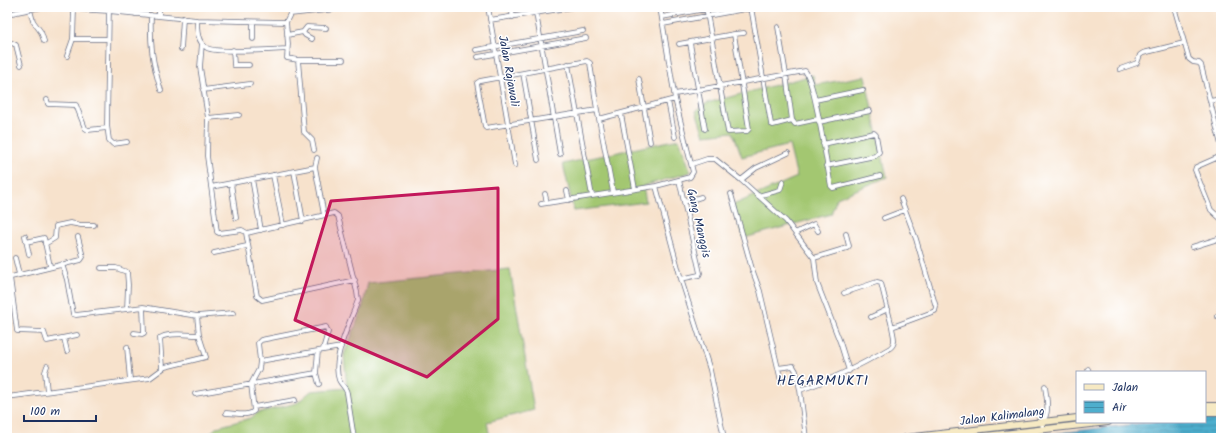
<svg xmlns="http://www.w3.org/2000/svg" width="1228" height="445" font-family="Kalam,sans-serif">
<style>
.grass{fill:#a3c771;stroke:#5f7b68}
.water{fill:url(#water-rules);stroke:#346e96}
.lines{fill:none;stroke-linecap:round;stroke-linejoin:round}
.minor-casing{stroke:#686e84;stroke-width:5.5}
.secondary-casing{stroke:#686e84;stroke-width:8}
.minor{stroke:#fff;stroke-width:4}
.secondary{stroke:#f6e9c3;stroke-width:6}
.marked{fill:#c2185b;fill-opacity:0.2;stroke:#c2185b;stroke-width:3;stroke-linejoin:round}
.labels{text-anchor:middle;stroke-width:3;stroke-linejoin:round;paint-order:stroke}
.street-label{font-size:12px;fill:#1b2f5e;stroke:#fff}
.quarter-label{font-size:14px;letter-spacing:1px;fill:#1b2f5e;stroke:#fff}
</style>
<defs>
<pattern id="water-rules" width="6" height="5" patternUnits="userSpaceOnUse"><rect width="6" height="5" fill="#4eaecd"/><path d="M0 2.5h6" fill="none" stroke="#408eaa"/></pattern>
</defs>
<rect width="100%" height="100%" fill="#fff"/>
<filter id="ink" filterUnits="userSpaceOnUse"><feTurbulence type="fractalNoise" baseFrequency=".025" numOctaves="2"/><feDisplacementMap in="SourceGraphic" scale="8" xChannelSelector="R" yChannelSelector="G"/><feConvolveMatrix kernelMatrix="1 2 1 2 8 2 1 2 1" color-interpolation-filters="sRGB"/></filter>
<filter id="wash" filterUnits="userSpaceOnUse"><feTurbulence type="fractalNoise" baseFrequency=".012" numOctaves="4" result="noise"/><feDisplacementMap in="SourceGraphic" scale="16" xChannelSelector="R" yChannelSelector="G"/><feGaussianBlur stdDeviation="0.9" result="paint"/><feColorMatrix in="noise" values="0 0 0 0 0 0 0 0 0 0 0 0 0 0 0 0 0 1.4 0 .05"/><feComposite in="paint" operator="in"/></filter>
<g filter="url(#wash)">
<rect width="100%" height="100%" fill="#f7e2cc"/>
<path class="grass" d="M813 75 815 85 865 76 887 177 837 198 831 214 744 238 733 205 797 177 789 145 742 157 733 132 704 135 696 111 707 103Z
M679 139 691 172 643 186 646 202 574 211 563 164Z
M510 269 534 410 487 422 490 438H205L217 427 251 418 257 413 297 403 311 391 347 388 344 355 362 309 368 283Z"/>
<path class="water" d="M1221 417V438H1015L1153 422H1205V418Z"/>
</g>
<g filter="url(#ink)">
<g class="lines">
<g class="minor-casing">
<path id="minor" d="M109 7 107 125 109 140 113 144 127 142
M134 7 135 14
M159 7V16
M291 7 290 14 286 22 288 44 287 58 298 60H343
M488 7 515 165
M511 7 513 17
M535 7 560 154
M660 7 675 99 693 172 690 177 656 186 681 279 710 370 724 438
M706 7 728 132 747 131 749 129 734 34 744 33
M751 7 771 124 773 125 792 120
M1174 7 1189 59 1193 62 1199 63 1201 65 1221 145
M30 10 33 21 41 32 44 41
M7 14 42 7 109 11 197 20 286 22
M290 14 346 8
M151 15C150 43 152 63 161 90
M662 17 716 7
M197 20C197 30 197 42 207 48 215 53 273 50 287 49
M490 20 573 7
M253 22V39
M663 24 756 7
M778 27 786 74 792 120 795 124 818 119
M303 32 307 27 326 28
M287 35 303 32 305 35 312 39
M73 39H108
M202 43 200 67 208 118 207 156 217 232 219 233 242 230 247 233 334 213 338 216 357 292 358 300C351 321 331 358 339 380 341 385 346 387 347 393L354 438
M690 43 705 129
M7 44 12 43 16 45 21 65
M679 44 734 34
M181 49 183 18
M233 50 234 65H249
M476 50 583 31
M67 56 73 39 74 9
M478 57 586 38
M298 60 304 132 312 140 314 150
M568 64 592 196
M1120 69 1137 63 1140 55 1143 53 1184 43
M523 73 538 160
M639 79 650 142
M203 90 250 84
M675 94 805 71C815 81 827 167 831 186L833 188 880 176
M47 100 48 104 76 105 85 128 88 130 107 128
M815 100 863 90
M668 101 675 137
M1210 101 1221 99
M597 110 590 63 587 61 480 81 477 83 485 127 486 128 597 110 599 119 675 99
M621 114 635 189
M208 118 239 115
M599 119 613 192
M819 122 870 111
M823 144 874 133 876 135 879 152 875 156 826 166
M1221 156 1196 167 1195 170 1211 210 1221 219
M317 158 315 167 324 215
M692 164 707 159H715L741 180 786 221 795 233 814 258 817 283 840 342 849 371
M294 171 303 221
M273 175 283 225
M252 179 261 230
M679 180 700 273 699 275 681 279
M741 180 756 168 788 153
M231 183 236 218
M211 187 315 167
M567 191 569 200
M545 194 547 203
M731 194 752 269 760 291 781 381
M758 196 780 190 783 181
M684 202 701 197
M541 204 656 186
M884 218 905 210
M246 233 257 296 262 300 355 280
M795 233 814 224 818 231
M25 236 29 254
M26 242 44 238 50 266
M45 244 55 238 56 226 70 223 81 225H94
M1192 247 1221 238
M214 253 247 246
M15 258 19 274
M814 258 847 248 849 246 846 234
M62 264 67 280 73 314 76 315 127 309
M101 268H116L127 272 128 285 127 309 143 307 197 316 199 335C189 335 167 332 160 338L162 368
M10 277 17 331 44 332 47 341 77 335
M7 278 81 260 83 257 78 237
M844 293 877 282 881 283 892 327
M197 316 233 313
M1217 316 1221 315
M871 317 888 309
M134 333 142 334 144 333 143 307
M64 338 67 351
M127 347 130 380
M260 361 258 343 261 340 326 327 328 332 323 349
M778 368 793 366 796 371 800 390
M1088 369 1089 372
M316 373 319 384
M47 391 45 372 47 366
M195 394 316 373 318 351 341 347
M7 397 150 378 165 367 206 357 199 335
M254 407 295 400
M226 413C235 413 247 417 254 411L251 384 259 369 260 361 318 351
M1043 429 1042 422C1051 413 1046 397 1045 386
M806 438 800 390C832 380 861 365 890 348 897 343 893 335 892 327L935 311 936 307 916 239 901 199"/>
</g>
<g class="secondary-casing">
<path id="secondary" d="M1205 406H1221
M1205 412H1221
M906 438 1077 418
M967 438 1108 422"/>
</g>
<use href="#minor" class="minor"/>
<use href="#secondary" class="secondary"/>
</g>
</g>
<path class="marked" d="M498 188V319L427 377 295 320 331 201Z"/>
<g class="labels">
<g class="street-label">
<text transform="translate(509 71) rotate(80)" y="4">Jalan Rajawali</text>
<text transform="translate(699 223) rotate(77)" y="4">Gang Manggis</text>
<text transform="translate(1002 416) rotate(-7)" y="4">Jalan Kalimalang</text>
</g>
<g class="quarter-label">
<text x="823" y="385">HEGARMUKTI</text>
</g>
</g>
<rect width="1228" height="445" fill="none" stroke="#fff" stroke-width="24"/>
<rect x="1076" y="371" width="130" height="52" fill="#ffffff" stroke="#a4acbf"/>
<rect x="1084" y="384" width="20" height="6" fill="#f6e9c3" stroke="#a4acbf"/>
<text x="1112" y="391" font-size="12" fill="#1b2f5e">Jalan</text>
<rect x="1084" y="401" width="20" height="12" fill="url(#water-rules)" stroke="#a4acbf"/>
<text x="1112" y="411" font-size="12" fill="#1b2f5e">Air</text>
<path d="M24 415v6h72v-6" fill="none" stroke="#1b2f5e" stroke-width="2"/>
<text x="30" y="415" font-size="12" fill="#1b2f5e" stroke="#ffffff" stroke-width="3" paint-order="stroke">100 m</text>
</svg>
